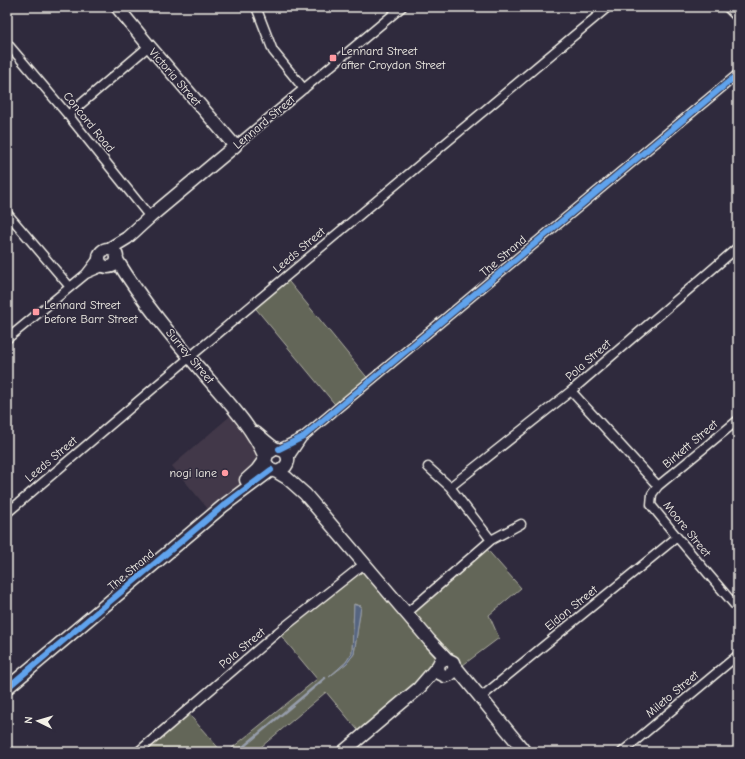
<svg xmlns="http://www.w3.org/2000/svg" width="745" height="759" font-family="'Comic Neue',sans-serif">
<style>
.built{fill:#423848}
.green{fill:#646658;stroke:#acaca0;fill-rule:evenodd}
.water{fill:#576580;stroke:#969daa}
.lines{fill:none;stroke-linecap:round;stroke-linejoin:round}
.stream{stroke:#969daa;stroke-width:2.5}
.street-casing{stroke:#f4f1e8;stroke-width:11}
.secondary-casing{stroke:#f4f1e8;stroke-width:15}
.street{stroke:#2f2a3d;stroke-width:8}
.secondary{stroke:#2f2a3d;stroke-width:12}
.cycleway-casing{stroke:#2f2a3d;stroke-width:8}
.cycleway{stroke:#60a3ed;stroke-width:6}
.poi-dot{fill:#ff9aa2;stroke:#2f2a3d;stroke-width:1.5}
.labels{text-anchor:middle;stroke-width:3;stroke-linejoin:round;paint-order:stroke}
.poi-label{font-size:12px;fill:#f4f1e8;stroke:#2f2a3d;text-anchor:start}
.street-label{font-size:12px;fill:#f4f1e8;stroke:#2f2a3d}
</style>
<rect width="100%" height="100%" fill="#2f2a3d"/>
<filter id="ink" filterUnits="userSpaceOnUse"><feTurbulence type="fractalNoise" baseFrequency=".025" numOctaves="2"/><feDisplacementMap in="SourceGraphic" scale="8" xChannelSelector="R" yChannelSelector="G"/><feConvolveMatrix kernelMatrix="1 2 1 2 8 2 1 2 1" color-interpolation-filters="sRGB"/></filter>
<g filter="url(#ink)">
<path class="built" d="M236 411 268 468 213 515 172 466Z"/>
<path class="green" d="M285 277 370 381 338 408 252 304Z
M484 546 521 588 489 615 499 638 451 674 450 660 362 735 326 692 255 752H227L317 679 278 632 364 564 407 613ZM354 604 361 606 354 654 347 663 329 677 346 662 352 653Z
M186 711 222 752H138Z"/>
<path class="water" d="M354 604 355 605 361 606 354 654 347 663 329 677 346 662 352 653Z"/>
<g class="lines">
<path class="stream" d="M237 752 325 678"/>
<g class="street-casing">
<path id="street" d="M256 7 273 51 304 89
M727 7 738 18
M7 43 68 115 150 217
M68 115 149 46
M235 146 402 7
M7 213 70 287
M86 274 105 266
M7 339 86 274 99 257
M571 391 658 486
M738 420 658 486 652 494 651 505 677 537 738 609
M279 449 303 437 738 74
M288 459 302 438
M428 467 450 487
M7 513 190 357 608 7
M491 540 521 524
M407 613 491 540 450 487 571 391 738 247
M480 698 677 537
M138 752 278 632 364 564
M622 752 738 655"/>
</g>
<g class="secondary-casing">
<path id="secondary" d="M109 249 127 238 150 217 235 146 149 46 117 7
M99 258a9 9 0 1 1 18 0a9 9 0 1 1-18 0Z
M117 260C142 301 173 338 204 374 226 400 251 425 265 457
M256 433C262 438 267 443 273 447 277 450 281 449 285 452 292 460 286 469 277 472L271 470 265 462 267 454 275 449
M277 472 287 478 305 494 430 641 447 659 453 662C456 669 453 675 445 676L439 673 438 666 441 660 447 659
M246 480 257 470 265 459
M454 665 525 752
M7 688 223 506 271 470
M343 752 419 688 438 666"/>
</g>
<use href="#street" class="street"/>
<use href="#secondary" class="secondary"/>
<g class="cycleway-casing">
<path id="cycleway" d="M279 449 303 437 738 74
M7 688 223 506 271 470"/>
</g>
<use href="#cycleway" class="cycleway"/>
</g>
</g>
<g class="poi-dot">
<rect x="329" y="54" width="8" height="8" rx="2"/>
<rect x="32" y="308" width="8" height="8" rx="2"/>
<circle cx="225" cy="473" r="4"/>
</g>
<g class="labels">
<g class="poi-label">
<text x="341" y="55">Lennard Street<tspan x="341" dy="14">after Croydon Street</tspan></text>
<text x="44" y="309">Lennard Street<tspan x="44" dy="14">before Barr Street</tspan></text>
<text x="217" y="477" text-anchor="end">nogi lane</text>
</g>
<g class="street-label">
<text transform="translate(175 77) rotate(49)" y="4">Victoria Street</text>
<text transform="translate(89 122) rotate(51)" y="4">Concord Road</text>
<text transform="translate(264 122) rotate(-40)" y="4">Lennard Street</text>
<text transform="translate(299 250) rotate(-40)" y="4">Leeds Street</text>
<text transform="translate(503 256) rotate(-40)" y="4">The Strand</text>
<text transform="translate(190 356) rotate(50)" y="4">Surrey Street</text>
<text transform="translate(588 360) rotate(-41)" y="4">Pola Street</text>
<text transform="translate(690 444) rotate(-40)" y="4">Birkett Street</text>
<text transform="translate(51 459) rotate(-40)" y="4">Leeds Street</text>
<text transform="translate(687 529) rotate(51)" y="4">Moore Street</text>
<text transform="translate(131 570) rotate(-40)" y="4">The Strand</text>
<text transform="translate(571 608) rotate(-39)" y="4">Eldon Street</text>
<text transform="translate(242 648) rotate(-40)" y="4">Pola Street</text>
<text transform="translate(672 694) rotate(-40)" y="4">Mileto Street</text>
</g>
</g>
<rect width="745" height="759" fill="none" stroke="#2f2a3d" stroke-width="24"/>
<rect x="12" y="12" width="721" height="735" fill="none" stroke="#f4f1e8" stroke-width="1.5" filter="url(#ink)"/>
<g transform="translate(38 721) rotate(275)" stroke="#2f2a3d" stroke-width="3" paint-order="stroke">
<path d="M0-3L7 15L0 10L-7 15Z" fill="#f4f1e8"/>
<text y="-6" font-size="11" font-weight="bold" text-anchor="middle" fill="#f4f1e8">N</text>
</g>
</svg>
